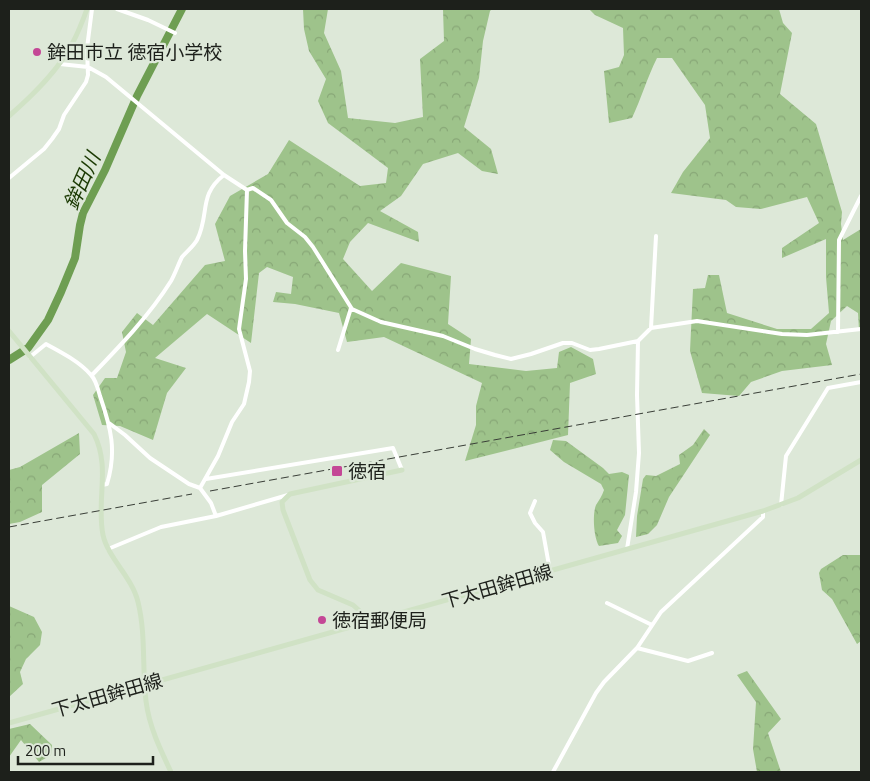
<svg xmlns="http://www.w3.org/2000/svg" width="870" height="781" font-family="'Titillium Web','Noto Sans JP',sans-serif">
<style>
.forest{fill:url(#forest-crowns)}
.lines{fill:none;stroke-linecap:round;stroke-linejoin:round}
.river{stroke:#6e9e52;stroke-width:8}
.street{stroke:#fff;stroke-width:4}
.secondary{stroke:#d0e2c5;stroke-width:5}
.rail{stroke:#393e37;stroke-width:1;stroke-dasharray:8 4;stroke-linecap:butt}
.poi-dot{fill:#c44796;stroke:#dde8d8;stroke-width:2}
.labels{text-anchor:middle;stroke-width:4.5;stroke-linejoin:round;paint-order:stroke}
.poi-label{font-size:19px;fill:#1d201b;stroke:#dde8d8;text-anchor:start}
.street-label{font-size:19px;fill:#1d201b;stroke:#dde8d8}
.water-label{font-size:20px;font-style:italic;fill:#1b3a03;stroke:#dde8d8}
</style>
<defs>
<pattern id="forest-crowns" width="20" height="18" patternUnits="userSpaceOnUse" patternTransform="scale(1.25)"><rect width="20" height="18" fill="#9ec38b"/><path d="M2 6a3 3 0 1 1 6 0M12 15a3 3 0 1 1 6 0" fill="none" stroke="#88a777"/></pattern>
</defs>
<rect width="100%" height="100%" fill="#dde8d8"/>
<path class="forest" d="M303 9H328L324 33 341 71 348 118 395 123 423 117 420 59 444 41 443 9H492L490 11 483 41 479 78 464 127 491 149 498 174 482 171 458 153 423 164 401 196 380 211 418 232 419 242 368 223 350 242 343 259 372 291 401 263 451 276 448 324 471 339 469 364 526 371 557 368 559 352 571 347 593 359 596 374 570 383 568 435 465 461 476 425V406L482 383 384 337 347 342 339 313 295 304 273 302 276 292 291 294 293 277 267 267 259 273 251 343 207 314 155 358 186 368 167 393 153 440 120 426 102 425 93 395 105 378H117L126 352 122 332 137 313 153 325 205 265 225 261 215 224 230 196 268 174 289 140 360 186 386 183 388 168 328 123 318 101 326 79 309 51 304 29Z
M589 9H779L783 23 792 33 780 94 816 124 842 212 841 224 843 240 861 229V329L859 330 858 313 847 306 831 321 826 344 832 365 782 371 751 382 739 396 702 393 690 351 693 289 705 288 708 275H719L727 313 777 329H811L829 313 826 277V239L782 258V248L819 223 807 197 761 209 736 207 726 200 671 193 683 172 710 138 705 105 672 58H657C647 78 641 99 632 118L609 123 604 71 619 67 624 55 623 28 595 15Z
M704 429 710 435 669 497 657 525 648 534 636 537 637 516 643 479 646 475 656 476 680 464 679 455 693 445Z
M79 433 80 454 42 485V512L20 522 9 524V470L20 467Z
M553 440 566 441 603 468 609 474 622 472 629 475 625 515 617 530 622 536 618 543 599 546C594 538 592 515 596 505 599 500 602 496 604 490L601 484 564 462 550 450Z
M843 555H861V641L857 644 832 599 822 590 819 573 821 569Z
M9 606 34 617 42 632 40 645 26 659 20 672 23 684 9 697Z
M747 671 781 719 768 733 781 772H757L753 749 756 702 737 675Z
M30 724 52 745 51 755 39 762 21 740 9 757V729Z"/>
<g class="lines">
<path class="river" d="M9 360 28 348 48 320 61 292 75 258 80 225 83 213 105 170 137 96 182 9"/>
<path class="street" d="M117 9 148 20 175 33
M60 64 88 67 106 77 224 175 247 190 253 188 271 200 287 223 305 237 313 247 352 309 381 322 443 336 475 349 495 355 511 359 531 354 563 343H572L590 350 599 349 638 341 651 328 697 321 782 334 807 335 861 329
M9 178 44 149 52 139 59 129 64 115 86 82 88 75 87 48 92 9
M651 328 656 236
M838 332 839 240 861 196
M338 350 351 308
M30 357 46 344C61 352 80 362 91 375 96 380 98 389 100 396 111 428 117 451 107 484L102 485
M92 375C120 346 149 316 171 281 175 274 178 265 182 257 187 251 193 247 197 240 210 214 198 195 224 175
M109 423 125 435 150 458 189 484 200 488 211 503 216 516
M206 479 393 448 402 470
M200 488 218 456 232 422 244 404 249 382 250 371 239 329 246 279 245 251 247 190
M535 501 530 513 535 523 543 532 550 571
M781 505 786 456 828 388 861 382
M108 549 161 527 216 516 288 495
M627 549 636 492 639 453 637 395 638 341
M607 603 652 625
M637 648 688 661 712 653
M553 772 596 693 604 682 637 648 661 612 763 517V511"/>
<path class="secondary" d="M9 116C33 95 59 70 73 42 79 31 83 20 87 9
M9 331 94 434C111 468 96 500 103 535 108 558 132 577 138 602 146 634 142 669 146 701 149 726 160 749 171 772
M371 621 353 605 318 590 310 580 283 510 282 502 290 494 402 470
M9 723 763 511 798 498 861 460"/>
<path class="rail" d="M210 491 861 374
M9 527 192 494"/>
</g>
<g class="poi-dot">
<circle cx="37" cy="52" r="5"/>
<rect x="331" y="465" width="12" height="12" rx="2.5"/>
<circle cx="322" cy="620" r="5"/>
</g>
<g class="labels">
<g class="poi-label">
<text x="47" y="59">鉾田市立 徳宿小学校</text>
<text x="348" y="478">徳宿</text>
<text x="332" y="627">徳宿郵便局</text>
</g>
<g class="street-label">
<text transform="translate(497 586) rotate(-16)" y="7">下太田鉾田線</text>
<text transform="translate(107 695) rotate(-16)" y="7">下太田鉾田線</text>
</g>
<g class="water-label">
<text transform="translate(82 181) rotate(-66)" y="7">鉾田川</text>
</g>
</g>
<rect width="870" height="781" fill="none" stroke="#1d201b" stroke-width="20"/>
<path d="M18 756v8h135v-8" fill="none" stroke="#1d201b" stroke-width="2.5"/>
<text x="25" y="756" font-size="15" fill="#1d201b" stroke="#dde8d8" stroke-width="4" paint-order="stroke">200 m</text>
</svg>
